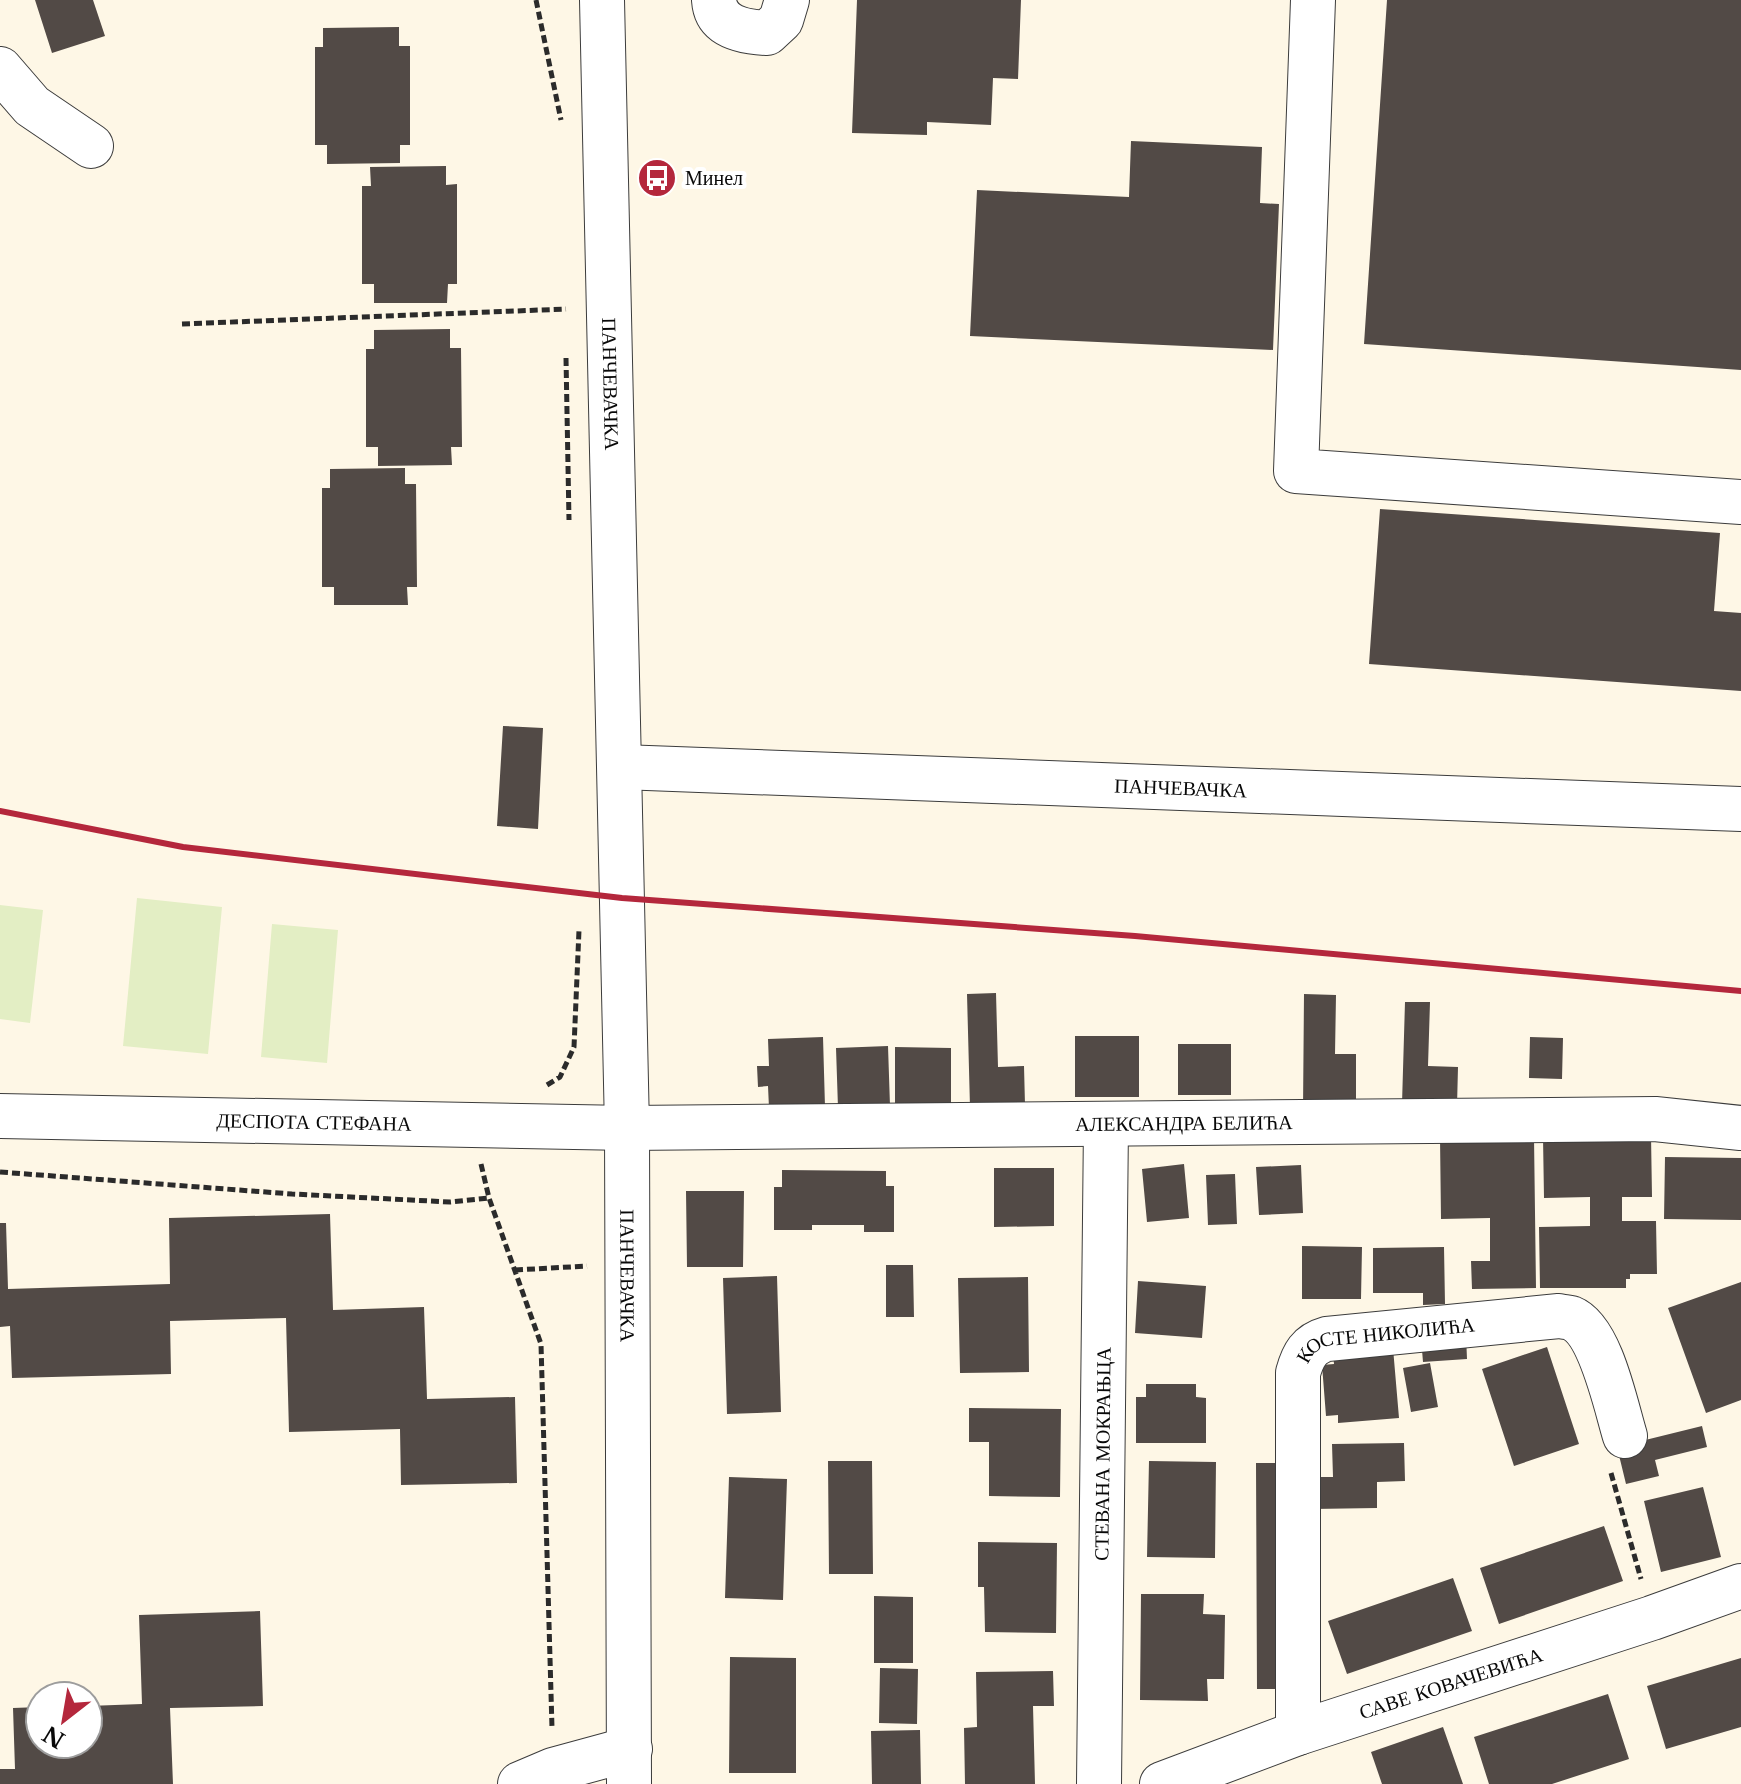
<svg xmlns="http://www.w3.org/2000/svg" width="1741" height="1784" font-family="'Libre Baskerville',serif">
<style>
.pitch{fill:#e3eec4}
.building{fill:#524a46}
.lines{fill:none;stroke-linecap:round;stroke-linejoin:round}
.minor-casing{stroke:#3c3c3c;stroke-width:46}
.path{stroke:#2b2b2b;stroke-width:5;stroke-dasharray:8 4;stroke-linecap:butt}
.minor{stroke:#fff;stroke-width:44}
.rail{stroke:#b4273c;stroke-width:6}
.labels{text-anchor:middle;stroke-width:8;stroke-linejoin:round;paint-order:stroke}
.poi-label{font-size:20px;fill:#090909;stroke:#fff;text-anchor:start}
.street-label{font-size:20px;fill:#090909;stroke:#fff}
</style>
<rect width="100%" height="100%" fill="#fef7e6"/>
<path class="pitch" d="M137 898 222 907 208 1054 123 1046Z
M0 905 43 910 30 1023 0 1019Z
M272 924 338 930 327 1063 261 1057Z"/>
<path class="building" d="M35 0H93L105 36 52 53Z
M857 0H1021L1018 79 993 78 991 125 927 122V135L852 133Z
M1387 0H1741V370L1364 344Z
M399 27V46H410V145H400V163L327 164V145H315V47H323V28Z
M1131 141 1262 147 1260 203 1279 204 1273 350 970 336 977 190 1129 197Z
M446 166V185L457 184V284H448L447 303H374V284H362V186H371L370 167Z
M450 329V348H461L462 447H451L452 465 378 466V447H366V349H374V330Z
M405 468V484H416L417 587H407L408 605H334V587H322V488H330V469Z
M1380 509 1720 533 1714 611 1741 613V691L1369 664Z
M503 726 543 728 538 829 497 826Z
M996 993 998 1067 1024 1066 1025 1105 970 1107 967 994Z
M1304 994 1336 995 1335 1054H1356V1110H1303Z
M1405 1002H1430L1428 1066 1458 1067 1457 1106 1402 1104Z
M1075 1036H1139V1097H1075Z
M823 1037 825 1107 769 1108 768 1086 758 1087 757 1066H769L768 1039Z
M1530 1037 1563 1038 1562 1079 1529 1078Z
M1178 1044H1231V1095H1178Z
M888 1046 890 1106 838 1108 836 1048Z
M895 1047 951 1048V1103H895Z
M1651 1135 1652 1197H1622V1221H1656L1657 1274H1630V1279H1626V1288H1540L1539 1227 1590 1226V1197L1544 1198 1543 1137Z
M1440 1137H1534L1536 1288 1472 1289 1471 1261H1490V1218L1441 1219Z
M1665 1157 1741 1158V1220L1664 1219Z
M1184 1164 1189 1218 1147 1222 1142 1169Z
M1301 1165 1303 1213 1259 1215 1256 1167Z
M994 1168H1054V1226L994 1227Z
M782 1170 886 1171V1186H894V1232H864V1225H812V1230H774V1187H782Z
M1235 1174 1237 1224 1208 1225 1206 1175Z
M686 1191H744L743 1267H687Z
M330 1214 333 1310 424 1307 427 1399 515 1397 517 1483 401 1485 400 1429 289 1432 286 1318 170 1321 171 1374 12 1378 10 1326 0 1327V1223H6L8 1289 170 1284 169 1218Z
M1302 1246 1362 1247 1361 1299H1302Z
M1444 1247 1445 1304 1423 1305V1293H1373V1248Z
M886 1265H913L914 1317H886Z
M777 1276 781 1412 727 1414 723 1278Z
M1028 1277 1029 1372 960 1373 958 1278Z
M1138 1281 1206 1286 1202 1338 1135 1333Z
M1741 1282V1400L1706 1413 1668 1308Z
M1466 1335 1467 1359 1423 1362 1421 1338Z
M1547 1347 1579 1444 1514 1466 1482 1369Z
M1393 1348 1399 1418 1338 1423V1415L1326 1416 1322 1365 1334 1364 1333 1354Z
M1430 1363 1438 1407 1411 1412 1403 1368Z
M1146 1384H1196V1397L1206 1398V1443H1136V1397H1146Z
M969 1408 1061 1409 1060 1497 989 1496V1442H969Z
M1702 1426 1707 1447 1655 1460 1659 1476 1626 1484 1617 1447Z
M1404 1443 1405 1481 1377 1482V1508L1313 1509 1312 1477H1333L1332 1444Z
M828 1461H872L873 1574H829Z
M1149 1461 1216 1462 1215 1558 1147 1557Z
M1256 1463H1284L1285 1689H1257Z
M729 1477 787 1479 783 1600 725 1598Z
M1703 1487 1721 1557 1661 1572 1644 1501Z
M1604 1526 1623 1581 1499 1624 1480 1568Z
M978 1542 1057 1543 1056 1633 985 1632 984 1587H978Z
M1453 1578 1472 1631 1347 1674 1328 1621Z
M1141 1594H1204L1203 1614 1225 1615 1224 1679H1207L1208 1701 1140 1700Z
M874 1596 913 1597V1663H874Z
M260 1611 263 1706 170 1708 173 1784H0V1769H15L13 1708 40 1707V1744H88V1706L142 1704 139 1615Z
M730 1657 796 1658V1773H729Z
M1741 1658V1727L1666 1749 1647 1686Z
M880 1668 918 1669 917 1724 879 1723Z
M1053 1671 1054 1706H1033L1035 1784H965L964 1728 977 1727 976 1672Z
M1608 1694 1629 1759 1552 1784H1489L1474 1737Z
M1443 1727 1463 1784H1382L1371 1752Z
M920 1730 921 1784H872L871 1731Z"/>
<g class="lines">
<g class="minor-casing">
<g id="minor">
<path id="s1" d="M602 0 627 1128 629 1784"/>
<path d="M714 0C716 27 744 32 767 33L781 20 787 0"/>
<path d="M1313 0 1296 471 1741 502"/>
<path d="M0 69 32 106 91 146"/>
<path id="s2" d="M621 767 1741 809"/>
<path id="s3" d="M0 1116 627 1128 1655 1119 1741 1128"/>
<path id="s4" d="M1298 1733V1373C1303 1355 1309 1344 1327 1339L1559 1316C1563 1317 1567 1317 1571 1318 1601 1330 1616 1407 1625 1436"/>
<path d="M520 1784 553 1770 630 1749"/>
<path id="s5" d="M1099 1784 1106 1124"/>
<path id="s6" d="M1162 1784 1298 1733 1652 1618 1741 1586"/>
</g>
</g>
<path class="path" d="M536 0 561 120
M182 324 566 309
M566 358 569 520
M547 1085 560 1077 574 1047 579 930
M481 1164 489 1198 541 1344 552 1728
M0 1172 292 1194 450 1202 489 1198
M515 1270 587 1266
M1611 1473 1641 1579"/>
<use href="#minor" class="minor"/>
<path class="rail" d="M0 811 183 847 622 898 1135 936 1741 991"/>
</g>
<defs>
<g id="bus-disc" transform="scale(2)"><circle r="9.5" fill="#b4273c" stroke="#fff"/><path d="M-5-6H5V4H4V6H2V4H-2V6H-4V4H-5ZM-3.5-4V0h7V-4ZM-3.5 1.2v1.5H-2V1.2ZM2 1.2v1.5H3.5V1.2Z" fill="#fff"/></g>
</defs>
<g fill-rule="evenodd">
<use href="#bus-disc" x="657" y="178"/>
</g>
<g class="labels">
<g class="poi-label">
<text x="685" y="185">Минел</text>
</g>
<g class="street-label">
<text dy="7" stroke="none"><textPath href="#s1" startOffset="384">ПАНЧЕВАЧКА</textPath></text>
<text dy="7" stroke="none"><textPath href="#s2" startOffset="560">ПАНЧЕВАЧКА</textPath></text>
<text dy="7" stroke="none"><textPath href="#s3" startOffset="314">ДЕСПОТА СТЕФАНА</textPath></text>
<text dy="7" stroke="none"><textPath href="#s3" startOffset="1184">АЛЕКСАНДРА БЕЛИЋА</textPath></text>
<text dy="7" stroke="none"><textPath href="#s1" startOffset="1276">ПАНЧЕВАЧКА</textPath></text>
<text dy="7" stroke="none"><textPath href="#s4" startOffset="464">КОСТЕ НИКОЛИЋА</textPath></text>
<text dy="7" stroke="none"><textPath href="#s5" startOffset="330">СТЕВАНА МОКРАЊЦА</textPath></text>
<text dy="7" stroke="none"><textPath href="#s6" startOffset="306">САВЕ КОВАЧЕВИЋА</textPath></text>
</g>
</g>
<g transform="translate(64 1720) rotate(211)"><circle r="38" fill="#ffffff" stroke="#9d9d9d" stroke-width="2"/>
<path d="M0-6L14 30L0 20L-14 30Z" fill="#b4273c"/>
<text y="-12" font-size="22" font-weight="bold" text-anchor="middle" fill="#090909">N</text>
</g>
</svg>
